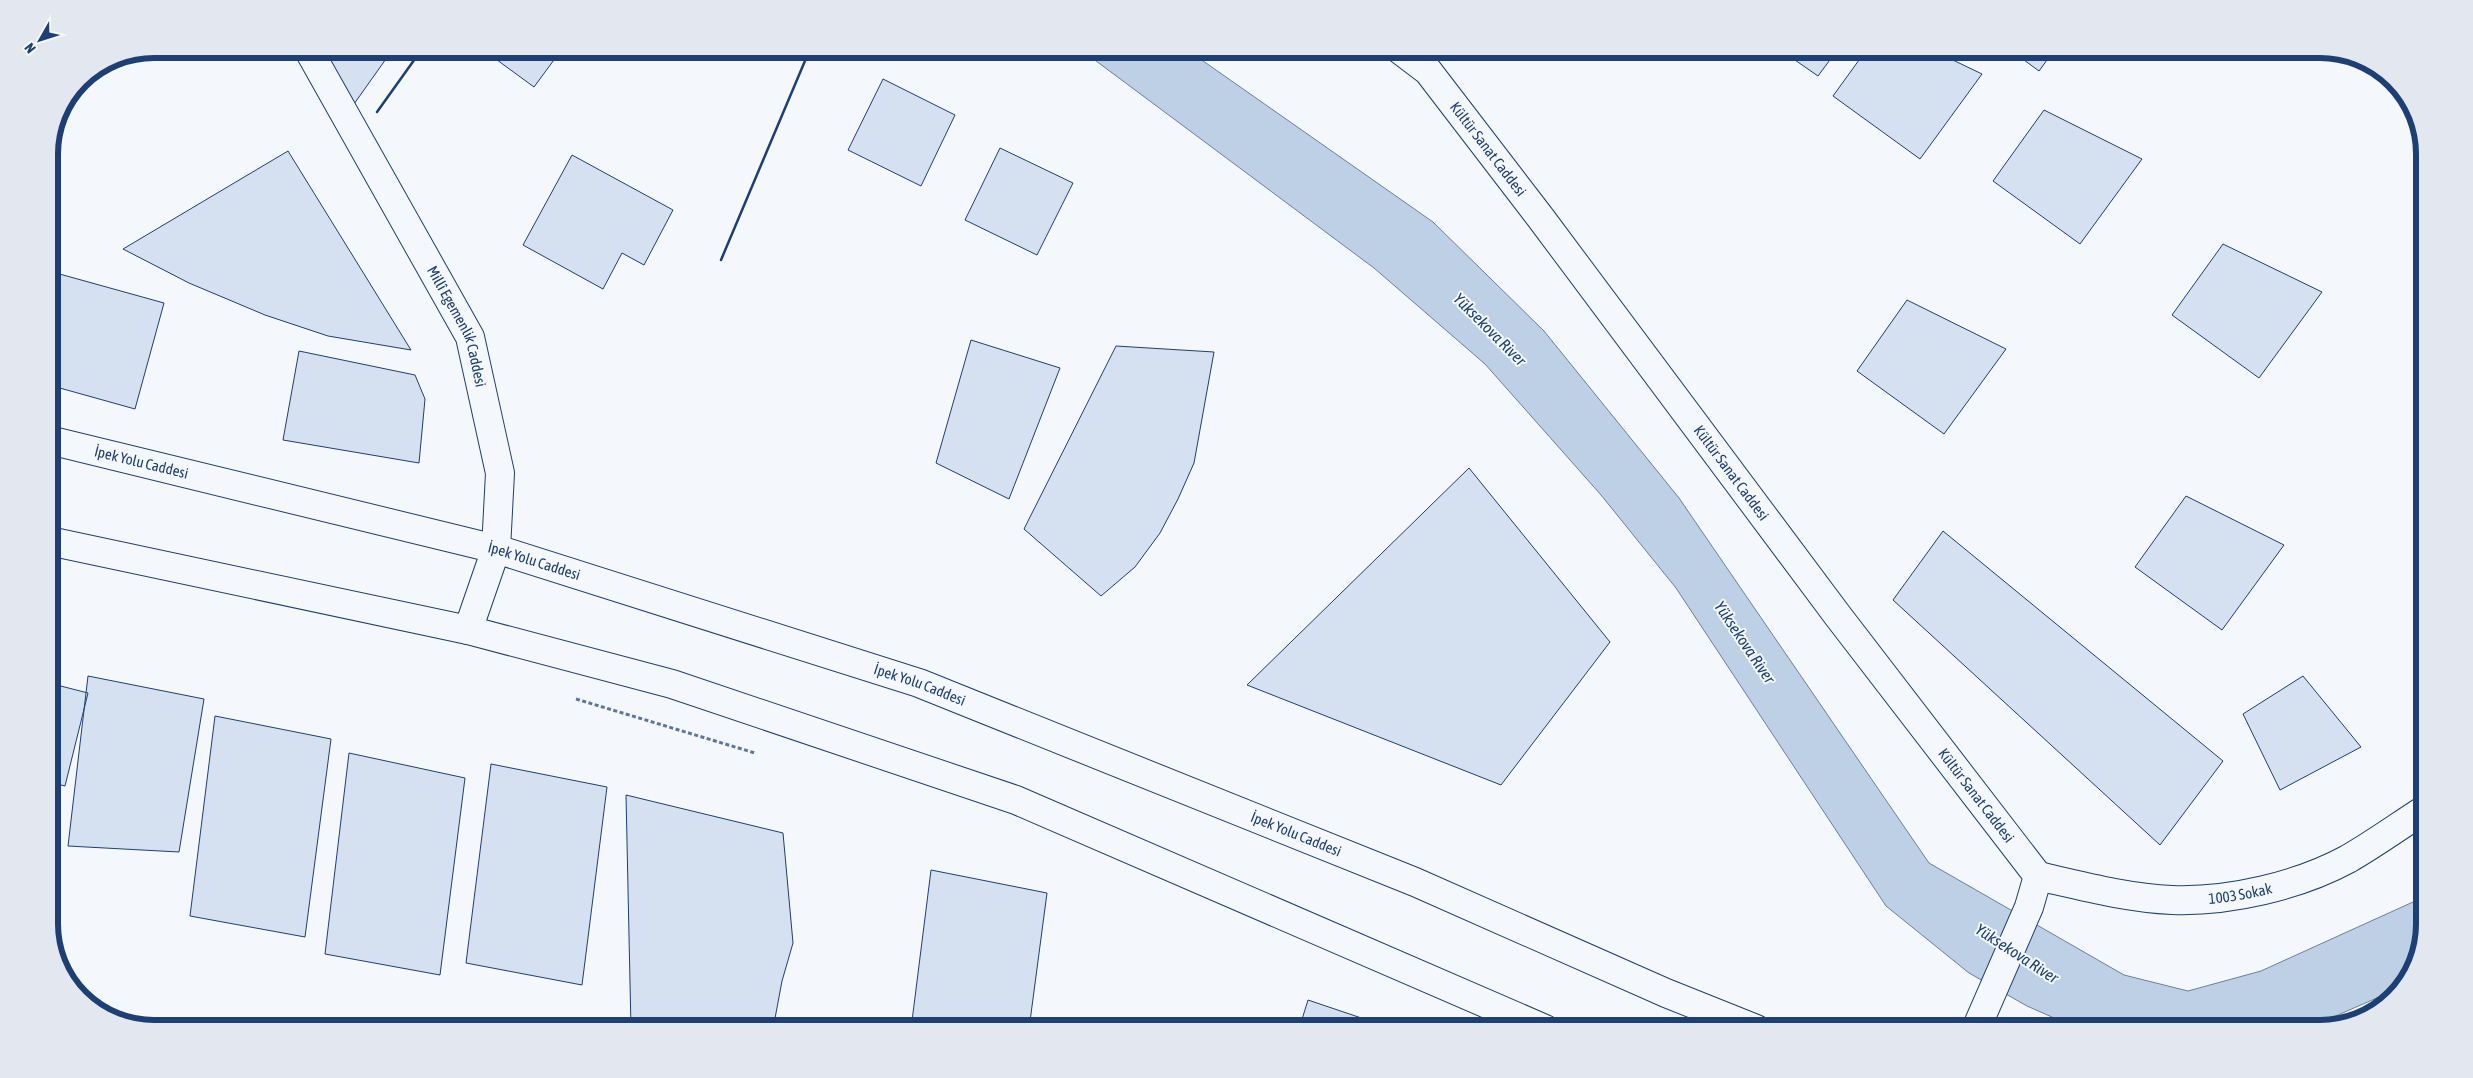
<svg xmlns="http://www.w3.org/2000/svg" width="2473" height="1078" font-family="'Asap Condensed',sans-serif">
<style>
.water{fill:#bed0e5;stroke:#687fa3}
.building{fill:#d5e0f0;stroke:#1d3f73}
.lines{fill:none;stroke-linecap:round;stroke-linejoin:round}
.minor-casing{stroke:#1d3f73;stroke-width:30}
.highway-casing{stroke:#1d3f73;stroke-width:30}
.path{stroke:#5e769c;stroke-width:3;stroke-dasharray:4 2.5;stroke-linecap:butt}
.minor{stroke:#f4f7fb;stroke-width:28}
.highway{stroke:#f4f7fb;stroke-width:28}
.wall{stroke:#1d3f73;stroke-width:2.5}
.labels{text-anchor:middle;stroke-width:4;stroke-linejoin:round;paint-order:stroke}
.street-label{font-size:15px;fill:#1d3f73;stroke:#f4f7fb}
.water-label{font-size:16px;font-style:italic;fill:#1d3f73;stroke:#f4f7fb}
.rim{fill:none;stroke:#1d3f73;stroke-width:6}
</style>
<rect width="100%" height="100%" fill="#f4f7fb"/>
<path class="water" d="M1080 49H1186L1433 222 1544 331 1679 498 1929 863 2124 975 2188 991 2261 971 2424 897V924L2416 964 2395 990 2306 1029H2079L2027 1006 1969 973 1886 906 1676 588 1601 495 1485 364 1374 268Z"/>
<path class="building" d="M324 49H393L354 104Z
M482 49H562L534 87Z
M1779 49H1838L1818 76Z
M1867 49H1930L1982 74 1920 159 1833 96Z
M2009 49H2055L2039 71Z
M883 79 955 115 921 186 848 150Z
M2044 110 2142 159 2080 244 1993 181Z
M1000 148 1073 183 1037 255 965 220Z
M288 151 411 350 328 336 265 315 189 283 123 249Z
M572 155 673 210 644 265 622 253 603 289 523 245Z
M2223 244 2322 292 2259 378 2172 315Z
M56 273 164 303 135 409 49 385V298Z
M1907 300 2006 349 1944 434 1857 371Z
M971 340 1060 368 1009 499 936 463Z
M1116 346 1214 352 1194 463 1178 499 1160 533 1135 567 1101 596 1024 529Z
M299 351 415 375 425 399 419 463 283 440Z
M1469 468 1610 642 1501 785 1247 685Z
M2186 496 2284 545 2222 630 2135 567Z
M1943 531 2223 761 2160 845 1893 600Z
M88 676 204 699 179 852 68 846Z
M2303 676 2361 747 2280 790 2243 714Z
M49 683 88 693 65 786 49 782Z
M215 716 331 739 305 937 190 916Z
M349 753 465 778 440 975 325 954Z
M491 764 607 787 582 985 466 963Z
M626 795 783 833 793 943 782 981 773 1029H631Z
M931 870 1047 893 1029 1029H911Z
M1308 1000 1394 1029H1299Z
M132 1020 161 1029 130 1025Z"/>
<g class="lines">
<g class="minor-casing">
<g id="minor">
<path id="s1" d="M308 49 470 337 500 473 496 549 468 630"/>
<path id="s2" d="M1399 49 1428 71 1540 217 1838 616 2038 876 2029 907 1976 1029"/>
<path id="s3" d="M2038 876C2082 886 2127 898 2172 900 2229 902 2298 886 2348 859 2374 844 2399 826 2424 810"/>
</g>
</g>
<g class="highway-casing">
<g id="highway">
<path id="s4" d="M49 440 496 549 919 683 1415 882 1666 993 1756 1029"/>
<path d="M49 541 468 630 672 684 1016 800 1545 1029"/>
</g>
</g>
<path class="path" d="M576 699 755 753"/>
<use href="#minor" class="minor"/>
<use href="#highway" class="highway"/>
<path class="wall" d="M377 112 422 49
M721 260 810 49"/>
</g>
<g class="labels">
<g class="street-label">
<text dy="5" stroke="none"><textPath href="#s2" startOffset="135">Kültür Sanat Caddesi</textPath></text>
<text dy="5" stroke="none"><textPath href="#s1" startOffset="316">Millî Egemenlik Caddesi</textPath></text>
<text dy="5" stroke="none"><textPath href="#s4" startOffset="95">İpek Yolu Caddesi</textPath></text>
<text dy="5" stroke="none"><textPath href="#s2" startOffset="540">Kültür Sanat Caddesi</textPath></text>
<text dy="5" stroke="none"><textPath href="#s4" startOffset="500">İpek Yolu Caddesi</textPath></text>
<text dy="5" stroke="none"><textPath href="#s4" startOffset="905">İpek Yolu Caddesi</textPath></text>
<text dy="5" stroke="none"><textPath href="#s2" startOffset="945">Kültür Sanat Caddesi</textPath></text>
<text dy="5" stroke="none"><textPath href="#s4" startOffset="1310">İpek Yolu Caddesi</textPath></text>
<text dy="5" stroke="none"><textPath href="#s3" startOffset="205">1003 Sokak</textPath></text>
</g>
<g class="water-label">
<text transform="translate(1490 329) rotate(45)" y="6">Yüksekova River</text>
<text transform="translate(1745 642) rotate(56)" y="6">Yüksekova River</text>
<text transform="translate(2017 953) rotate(33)" y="6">Yüksekova River</text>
</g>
</g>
<path d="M0 0H2473V1078H0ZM154 58H2320A96 96 0 0 1 2416 154V924A96 96 0 0 1 2320 1020H154A96 96 0 0 1 58 924V154A96 96 0 0 1 154 58Z" fill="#e3e8f0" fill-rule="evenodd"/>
<path class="rim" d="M154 58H2320A96 96 0 0 1 2416 154V924A96 96 0 0 1 2320 1020H154A96 96 0 0 1 58 924V154A96 96 0 0 1 154 58Z"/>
<g transform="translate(40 40) rotate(231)" stroke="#f4f7fb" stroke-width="4" paint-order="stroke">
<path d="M0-4L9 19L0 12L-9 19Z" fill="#1d3f73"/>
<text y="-8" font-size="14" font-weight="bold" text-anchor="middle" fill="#1d3f73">N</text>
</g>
</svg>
